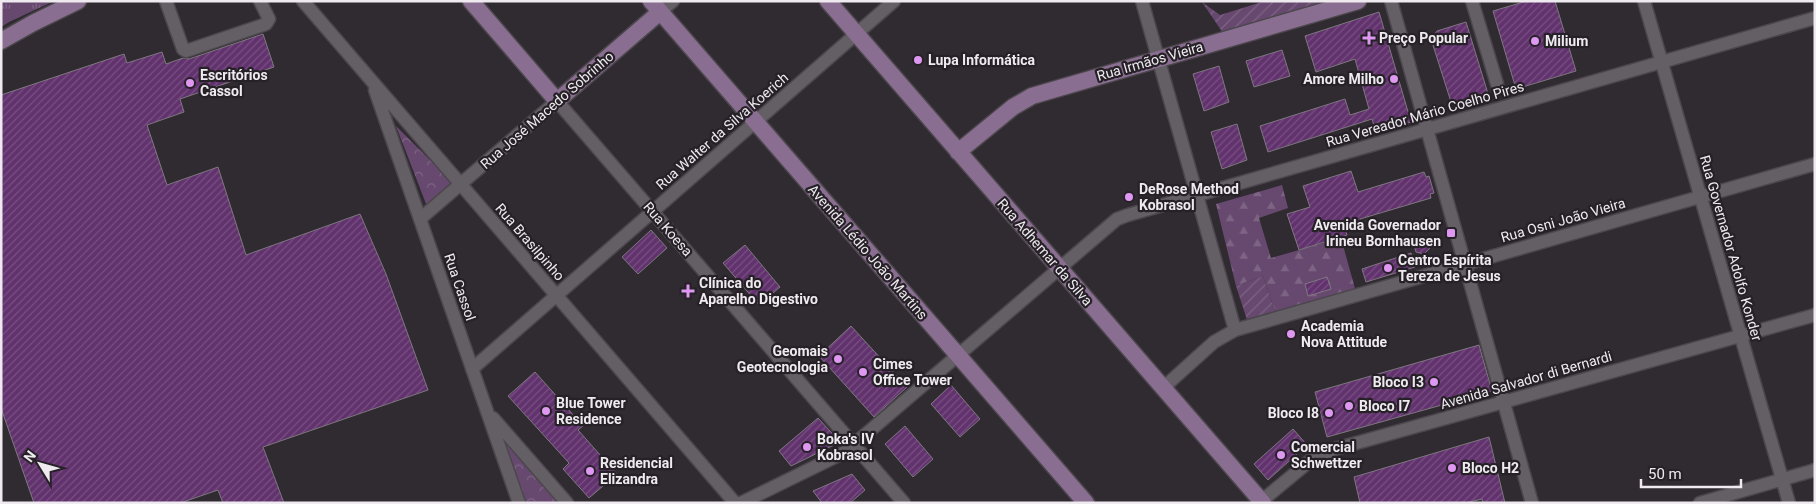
<svg xmlns="http://www.w3.org/2000/svg" width="1816" height="504" font-family="Roboto,sans-serif">
<style>
.grass{fill:url(#grass-tufts)}
.forest{fill:url(#forest-firs)}
.park{fill:url(#park-crowns)}
.garden{fill:url(#garden-furrows)}
.building{fill:url(#building-hatch);stroke:#7d777f}
.lines{fill:none;stroke-linecap:round;stroke-linejoin:round}
.minor-casing{stroke:#4b474c;stroke-width:15}
.major-casing{stroke:#4b474c;stroke-width:19}
.minor{stroke:#645e65;stroke-width:12}
.major{stroke:#8a6e91;stroke-width:16}
.poi-dot{fill:#df98f1;stroke:#262127;stroke-width:2}
.labels{text-anchor:middle;stroke-width:4.5;stroke-linejoin:round;paint-order:stroke}
.poi-label{font-size:14px;font-weight:bold;fill:#eeeaef;stroke:#262127;text-anchor:start}
.street-label{font-size:14px;fill:#eeeaef;stroke:#262127}
</style>
<defs>
<pattern id="grass-tufts" width="24" height="20" patternUnits="userSpaceOnUse" patternTransform="scale(1.25)"><rect width="24" height="20" fill="#67496f"/><path d="M3 7l-1-3M5 7V3M7 7l1-3M15 17l-1-3M17 17v-4M19 17l1-3" fill="none" stroke="#7d6384"/></pattern>
<pattern id="forest-firs" width="22" height="20" patternUnits="userSpaceOnUse" patternTransform="scale(1.25)"><rect width="22" height="20" fill="#67496f"/><path d="M5 1l3.5 6h-7zM16 11l3.5 6h-7z" fill="#7d6384"/></pattern>
<pattern id="park-crowns" width="20" height="18" patternUnits="userSpaceOnUse" patternTransform="scale(1.25)"><rect width="20" height="18" fill="#67496f"/><path d="M2 6a3 3 0 1 1 6 0M12 15a3 3 0 1 1 6 0" fill="none" stroke="#7d6384"/></pattern>
<pattern id="garden-furrows" width="10" height="10" patternUnits="userSpaceOnUse" patternTransform="scale(1.25)"><rect width="10" height="10" fill="#67496f"/><path d="M-1 1l2-2M0 10L10 0M9 11l2-2" fill="none" stroke="#7d6384"/></pattern>
<pattern id="building-hatch" width="6" height="6" patternUnits="userSpaceOnUse" patternTransform="scale(1.25)"><rect width="6" height="6" fill="#61326d"/><path d="M-1 1l2-2M0 6l6-6M5 7l2-2" fill="none" stroke="#785082"/></pattern>
</defs>
<rect width="100%" height="100%" fill="#302a31"/>
<path class="grass" d="M1 1H54L9 22 1 27Z"/>
<path class="forest" d="M1282 185 1288 208 1259 218 1271 258 1341 238 1356 292 1276 314 1263 276 1236 286 1216 204Z"/>
<path class="park" d="M396 126 455 185 428 209Z
M498 431 560 503H523Z"/>
<path class="garden" d="M1265 1H1345L1225 36 1202 2 1220 15Z
M1263 276 1276 314 1247 320 1236 286Z"/>
<path class="building" d="M1527 1H1555L1576 71 1516 89 1493 11Z
M1379 12 1411 122 1376 133 1372 119 1268 152 1260 126 1345 99 1350 115 1369 109 1355 59 1316 72 1305 36Z
M1466 22 1489 97 1456 107 1451 102 1431 39 1437 31Z
M263 34 274 67 180 99 184 112 147 125 167 185 218 167 246 255 360 214 386 274 428 390 263 447 284 503H223L218 490 180 503H34L1 408V95L124 54 127 63 162 52 166 64 183 58 189 59Z
M1282 50 1290 76 1254 87 1246 61Z
M1219 66 1229 102 1204 111 1193 74Z
M1237 124 1247 160 1222 169 1211 132Z
M1351 171 1358 192 1424 172 1426 177 1429 176 1434 193 1430 194 1431 198 1360 219 1361 224 1345 229 1347 235 1299 250 1287 214 1310 207 1303 186Z
M651 230 667 248 638 274 622 257Z
M1420 238 1428 240 1430 248 1424 254 1416 252 1414 245Z
M745 245 780 287 759 305 723 263Z
M1411 253 1415 267 1366 282 1362 269Z
M1327 277 1331 289 1308 296 1305 284Z
M851 326 907 387 874 417 819 356Z
M1479 345 1492 391 1327 437 1315 392Z
M535 372 583 426 578 430 617 474 589 498 563 469 569 463 508 396Z
M951 385 980 419 960 437 931 404Z
M818 418 840 442 791 466 779 451Z
M905 426 933 459 913 477 885 444Z
M1293 429 1307 445 1268 480 1254 464Z
M1489 437 1505 503H1483L1482 499 1465 503H1360L1354 477Z
M852 474 865 490 850 503H822L813 491Z"/>
<g class="lines">
<g class="minor-casing">
<path id="minor" d="M166 1 183 49 186 51 266 24 269 19 260 1
M303 1 735 503
M1142 1 1235 330
M1391 1 1532 503
M1472 1 1497 84
M1644 1 1789 503
M660 12 673 1
M375 90 519 503
M420 219 557 101 904 503
M472 369 894 1
M1163 388 1214 342 1235 330 1815 164
M493 418 567 503
M741 503 845 452 1117 219 1128 215 1815 18
M1259 503 1311 460 1335 449 1815 315
M1700 503 1815 470"/>
</g>
<g class="major-casing">
<path id="major" d="M471 1 557 101 660 12
M651 1 1086 503
M828 1 1263 503
M1 41 33 23 78 1
M958 152 1013 107 1032 96 1358 1"/>
</g>
<use href="#minor" class="minor"/>
<use href="#major" class="major"/>
</g>
<g class="poi-dot">
<path d="M1366.5 30.5h5v5h5v5h-5v5h-5v-5h-5v-5h5z"/>
<circle cx="1535" cy="41" r="5"/>
<circle cx="918" cy="60" r="5"/>
<circle cx="1394" cy="79" r="5"/>
<circle cx="190" cy="83" r="5"/>
<circle cx="1129" cy="197" r="5"/>
<rect x="1446" y="228" width="10" height="10" rx="2.5"/>
<circle cx="1388" cy="268" r="5"/>
<path d="M685.5 283.5h5v5h5v5h-5v5h-5v-5h-5v-5h5z"/>
<circle cx="1291" cy="334" r="5"/>
<circle cx="838" cy="359" r="5"/>
<circle cx="863" cy="372" r="5"/>
<circle cx="1434" cy="382" r="5"/>
<circle cx="1349" cy="406" r="5"/>
<circle cx="546" cy="411" r="5"/>
<circle cx="1329" cy="413" r="5"/>
<circle cx="807" cy="447" r="5"/>
<circle cx="1281" cy="455" r="5"/>
<circle cx="1452" cy="468" r="5"/>
<circle cx="590" cy="471" r="5"/>
</g>
<g class="labels">
<g class="poi-label">
<text x="1379" y="43">Preço Popular</text>
<text x="1545" y="46">Milium</text>
<text x="928" y="65">Lupa Informática</text>
<text x="200" y="80">Escritórios<tspan x="200" dy="16">Cassol</tspan></text>
<text x="1384" y="84" text-anchor="end">Amore Milho</text>
<text x="1139" y="194">DeRose Method<tspan x="1139" dy="16">Kobrasol</tspan></text>
<text x="1441" y="230" text-anchor="end">Avenida Governador<tspan x="1441" dy="16">Irineu Bornhausen</tspan></text>
<text x="1398" y="265">Centro Espírita<tspan x="1398" dy="16">Tereza de Jesus</tspan></text>
<text x="699" y="288">Clínica do<tspan x="699" dy="16">Aparelho Digestivo</tspan></text>
<text x="1301" y="331">Academia<tspan x="1301" dy="16">Nova Attitude</tspan></text>
<text x="828" y="356" text-anchor="end">Geomais<tspan x="828" dy="16">Geotecnologia</tspan></text>
<text x="873" y="369">Cimes<tspan x="873" dy="16">Office Tower</tspan></text>
<text x="1424" y="387" text-anchor="end">Bloco I3</text>
<text x="556" y="408">Blue Tower<tspan x="556" dy="16">Residence</tspan></text>
<text x="1359" y="411">Bloco I7</text>
<text x="1319" y="418" text-anchor="end">Bloco I8</text>
<text x="817" y="444">Boka's IV<tspan x="817" dy="16">Kobrasol</tspan></text>
<text x="1291" y="452">Comercial<tspan x="1291" dy="16">Schwettzer</tspan></text>
<text x="600" y="468">Residencial<tspan x="600" dy="16">Elizandra</tspan></text>
<text x="1462" y="473">Bloco H2</text>
</g>
<g class="street-label">
<text transform="translate(1150 61) rotate(-16)" y="5">Rua Irmãos Vieira</text>
<text transform="translate(547 110) rotate(-41)" y="5">Rua José Macedo Sobrinho</text>
<text transform="translate(1425 114) rotate(-16)" y="5">Rua Vereador Mário Coelho Pires</text>
<text transform="translate(722 131) rotate(-41)" y="5">Rua Walter da Silva Koerich</text>
<text transform="translate(1563 220) rotate(-16)" y="5">Rua Osni João Vieira</text>
<text transform="translate(668 229) rotate(49)" y="5">Rua Koesa</text>
<text transform="translate(530 242) rotate(49)" y="5">Rua Brasilpinho</text>
<text transform="translate(1731 248) rotate(74)" y="5">Rua Governador Adolfo Konder</text>
<text transform="translate(868 252) rotate(49)" y="5">Avenida Lédio João Martins</text>
<text transform="translate(1045 252) rotate(49)" y="5">Rua Adhemar da Silva</text>
<text transform="translate(460 287) rotate(71)" y="5">Rua Cassol</text>
<text transform="translate(1526 380) rotate(-16)" y="5">Avenida Salvador di Bernardi</text>
</g>
</g>
<rect width="1816" height="504" fill="none" stroke="#eeeaef" stroke-width="5"/>
<g transform="translate(40 464) rotate(307)" stroke="#262127" stroke-width="4" paint-order="stroke">
<path d="M0-4L9 19L0 12L-9 19Z" fill="#eeeaef"/>
<text y="-8" font-size="14" font-weight="bold" text-anchor="middle" fill="#eeeaef">N</text>
</g>
<path d="M1641 479v8h100v-8" fill="none" stroke="#eeeaef" stroke-width="2.5"/>
<text x="1648" y="479" font-size="15" fill="#eeeaef" stroke="#262127" stroke-width="4" paint-order="stroke">50 m</text>
</svg>
